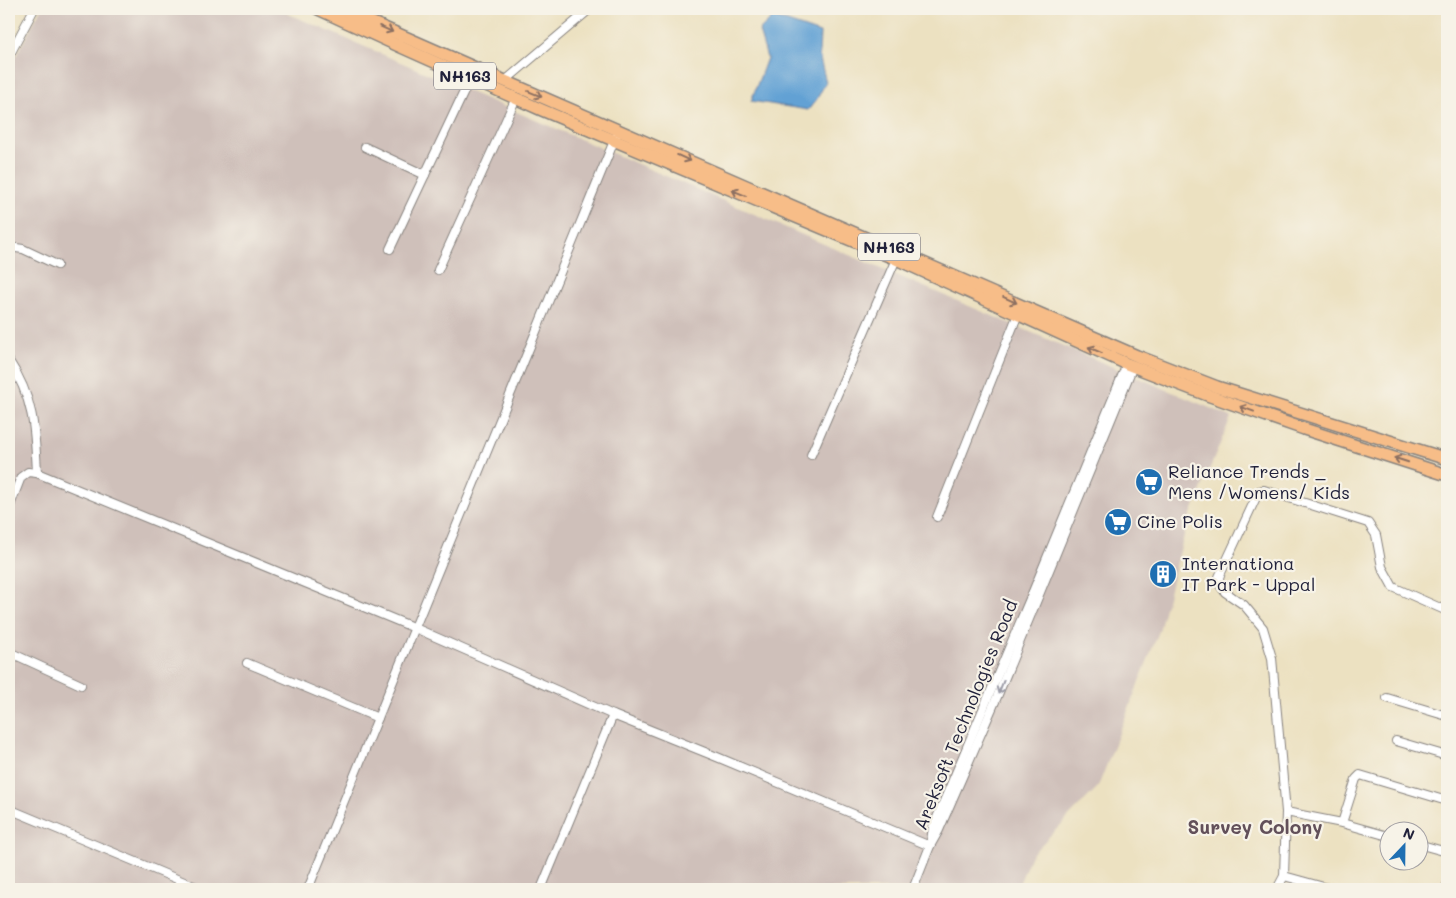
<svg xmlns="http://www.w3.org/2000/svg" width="1456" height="898" viewBox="0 0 1456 898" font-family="Mali,sans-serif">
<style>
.industrial{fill:#cfc0ba}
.water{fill:#62a1d4;stroke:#426288}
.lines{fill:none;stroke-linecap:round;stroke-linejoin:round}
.minor-casing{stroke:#87827e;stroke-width:10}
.highway-casing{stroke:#87827e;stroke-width:14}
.minor{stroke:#fff;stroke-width:8}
.highway{stroke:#f7bd88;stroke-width:11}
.oneway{stroke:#8c7062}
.oneway2{stroke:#9c9ca7}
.labels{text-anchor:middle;stroke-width:4.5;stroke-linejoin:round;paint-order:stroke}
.shield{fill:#f7f3e8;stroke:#62616f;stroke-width:1}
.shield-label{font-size:16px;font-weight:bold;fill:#22223b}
.poi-label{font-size:18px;fill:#22223b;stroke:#f7f3e8;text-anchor:start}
.street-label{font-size:18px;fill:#22223b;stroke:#f7f3e8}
.neighbourhood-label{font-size:19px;font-weight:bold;fill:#62505a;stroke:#f7f3e8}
</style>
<rect width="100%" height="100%" fill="#f7f3e8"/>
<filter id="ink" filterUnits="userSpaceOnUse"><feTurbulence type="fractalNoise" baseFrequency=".02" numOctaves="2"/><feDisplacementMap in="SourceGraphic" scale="10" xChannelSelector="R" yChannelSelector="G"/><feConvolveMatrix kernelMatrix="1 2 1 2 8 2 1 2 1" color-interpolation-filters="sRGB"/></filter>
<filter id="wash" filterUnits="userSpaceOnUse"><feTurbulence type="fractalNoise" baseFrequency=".0096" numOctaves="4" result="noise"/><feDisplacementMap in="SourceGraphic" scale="20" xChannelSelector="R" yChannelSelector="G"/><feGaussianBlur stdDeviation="1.12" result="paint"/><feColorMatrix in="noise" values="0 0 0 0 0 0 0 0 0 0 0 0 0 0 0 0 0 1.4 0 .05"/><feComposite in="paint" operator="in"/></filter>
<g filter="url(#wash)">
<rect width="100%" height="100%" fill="#ece1c1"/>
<polygon class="industrial" points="41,9 277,9 896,275 1231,417 1187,524 1159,631 1098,787 1031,855 1017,889 9,889 9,69"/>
<polygon class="water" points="773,17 820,33 819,55 826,82 817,99 808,110 751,101 767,58 759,31"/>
</g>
<g filter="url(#ink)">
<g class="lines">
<g class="minor-casing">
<g id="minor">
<polyline points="9,56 34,9"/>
<polyline points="505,81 590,9"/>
<polyline points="365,147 425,175"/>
<polyline points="9,247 23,249 57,265"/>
<polyline points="390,249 470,79"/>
<polyline points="438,270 516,98"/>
<path d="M9,361C34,398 35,430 37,473"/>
<polyline points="811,455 896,259"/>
<polyline points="9,508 21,477 28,472 37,473 415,628 613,715 717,757 930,846"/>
<polyline points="937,517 1018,314"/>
<polyline points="9,652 81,685"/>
<polyline points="247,663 378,718"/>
<polyline points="1387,698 1447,716"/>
<polyline points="1396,741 1447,756"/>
<polyline points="9,809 201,889"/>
<polyline points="1286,812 1342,823 1388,836"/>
<polyline points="1342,823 1356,779 1360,775 1447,801"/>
<polyline points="931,841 933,827 1032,594 1127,364"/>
<polyline points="1418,844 1447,852"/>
<polyline points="1284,876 1331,889"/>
<polyline points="308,889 616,136"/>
<polyline points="541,889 613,715"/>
<polyline points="913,889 930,846 939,830 997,697 1133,366"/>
<polyline points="1277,889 1284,876 1286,812 1272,658 1263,628 1244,605 1225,592 1220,585 1219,577 1259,491 1264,490 1368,523 1376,535 1382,567 1393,587 1447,611"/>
<polyline points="1446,889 1447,885"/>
</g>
</g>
<g class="highway-casing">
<g id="highway">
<polyline points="318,9 401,47 542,110 896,259 1127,364 1210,396 1304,429 1447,475"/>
<polyline points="341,9 505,81 1137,356 1217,387 1447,459"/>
</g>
</g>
<use href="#minor" class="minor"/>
<use href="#highway" class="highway"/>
</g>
<defs><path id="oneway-shaft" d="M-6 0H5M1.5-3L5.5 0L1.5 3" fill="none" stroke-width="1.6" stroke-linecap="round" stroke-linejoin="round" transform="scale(1.25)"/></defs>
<g class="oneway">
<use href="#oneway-shaft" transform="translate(386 29) rotate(24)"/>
<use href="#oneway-shaft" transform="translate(535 94) rotate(23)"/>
<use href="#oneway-shaft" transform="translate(684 158) rotate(24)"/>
<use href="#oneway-shaft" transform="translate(739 193) rotate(-157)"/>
<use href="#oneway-shaft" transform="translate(1010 300) rotate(24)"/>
<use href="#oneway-shaft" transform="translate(1095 350) rotate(-156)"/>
<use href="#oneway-shaft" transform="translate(1247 409) rotate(-160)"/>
<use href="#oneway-shaft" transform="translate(1401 460) rotate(-162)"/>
</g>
<use class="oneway2" href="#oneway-shaft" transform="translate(1001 687) rotate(112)"/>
</g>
<defs>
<g id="supermarket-disc" transform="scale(1.4375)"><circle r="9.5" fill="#1f6fb2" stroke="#f7f3e8"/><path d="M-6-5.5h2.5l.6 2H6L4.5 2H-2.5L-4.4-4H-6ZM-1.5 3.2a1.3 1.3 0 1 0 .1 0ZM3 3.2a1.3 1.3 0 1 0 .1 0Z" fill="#fff"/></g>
<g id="building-disc" transform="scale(1.4375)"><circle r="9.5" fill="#1f6fb2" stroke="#f7f3e8"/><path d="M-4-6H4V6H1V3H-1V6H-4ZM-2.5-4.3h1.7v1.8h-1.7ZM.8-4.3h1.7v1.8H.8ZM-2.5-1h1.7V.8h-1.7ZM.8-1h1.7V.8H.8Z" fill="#fff"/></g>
</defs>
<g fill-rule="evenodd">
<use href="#supermarket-disc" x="1149" y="482"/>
<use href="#supermarket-disc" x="1118" y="522"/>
<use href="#building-disc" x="1163" y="574"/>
</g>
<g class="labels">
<g class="shield">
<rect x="434" y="62.5" width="62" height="27" rx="4"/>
<rect x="858" y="233.5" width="62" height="27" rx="4"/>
</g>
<g class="shield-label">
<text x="465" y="82">NH163</text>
<text x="889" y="253">NH163</text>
</g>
<g class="poi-label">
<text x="1168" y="478">Reliance Trends _<tspan x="1168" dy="21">Mens /Womens/ Kids</tspan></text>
<text x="1137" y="528">Cine Polis</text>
<text x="1182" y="570">Internationa<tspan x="1182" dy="21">IT Park - Uppal</tspan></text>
</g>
<g class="street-label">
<text transform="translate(966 715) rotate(-68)" y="6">Areksoft Technologies Road</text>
</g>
<g class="neighbourhood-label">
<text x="1255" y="834">Survey Colony</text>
</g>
</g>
<rect width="1456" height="898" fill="none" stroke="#f7f3e8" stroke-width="30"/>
<g transform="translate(1404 846) rotate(22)"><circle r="24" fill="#f7f3e8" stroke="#a29fa3"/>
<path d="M0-4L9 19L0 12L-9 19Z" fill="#1f6fb2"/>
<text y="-8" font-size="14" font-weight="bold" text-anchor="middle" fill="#22223b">N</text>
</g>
</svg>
